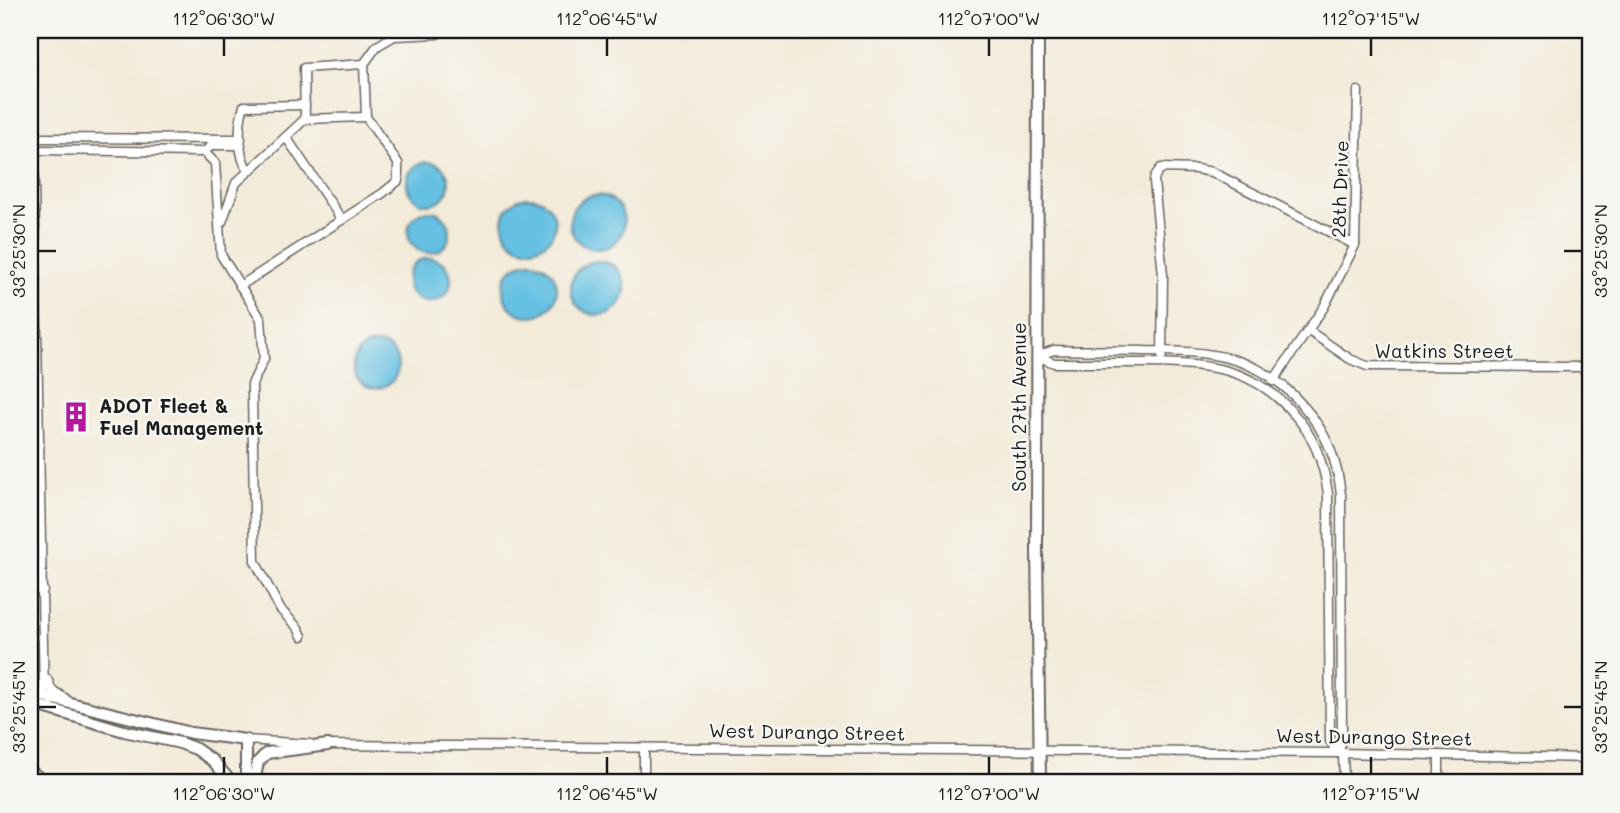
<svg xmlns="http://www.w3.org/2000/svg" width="1620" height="813" viewBox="0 0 1620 813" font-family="Mali,sans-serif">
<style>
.water{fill:#65c0e2;stroke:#406e7f;stroke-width:2}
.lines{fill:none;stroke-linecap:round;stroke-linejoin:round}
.minor-casing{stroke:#67645e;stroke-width:11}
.major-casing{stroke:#67645e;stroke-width:14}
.highway-casing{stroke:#67645e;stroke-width:16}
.minor{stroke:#fff;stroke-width:8}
.major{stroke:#fff;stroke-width:10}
.highway{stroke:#fff;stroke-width:12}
.ticks{fill:none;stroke:#1c1c1c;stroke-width:2.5}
.labels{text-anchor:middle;stroke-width:5;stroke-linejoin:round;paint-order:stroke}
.street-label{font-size:19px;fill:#1c1c1c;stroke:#f6f6f2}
.poi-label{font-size:19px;font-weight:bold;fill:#1c1c1c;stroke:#f6f6f2;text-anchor:start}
.neatline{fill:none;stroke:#1c1c1c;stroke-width:2.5}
.ticks-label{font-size:18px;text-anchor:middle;fill:#1c1c1c}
</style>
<rect width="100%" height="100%" fill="#f6f6f2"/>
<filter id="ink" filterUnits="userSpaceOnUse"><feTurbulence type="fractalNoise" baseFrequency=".0143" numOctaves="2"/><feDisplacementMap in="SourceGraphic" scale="14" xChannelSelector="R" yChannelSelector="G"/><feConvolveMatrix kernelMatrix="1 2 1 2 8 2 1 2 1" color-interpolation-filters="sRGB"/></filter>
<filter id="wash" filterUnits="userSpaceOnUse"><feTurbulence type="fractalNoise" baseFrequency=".00686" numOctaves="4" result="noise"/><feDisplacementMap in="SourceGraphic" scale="28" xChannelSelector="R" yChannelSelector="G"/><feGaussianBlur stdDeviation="1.57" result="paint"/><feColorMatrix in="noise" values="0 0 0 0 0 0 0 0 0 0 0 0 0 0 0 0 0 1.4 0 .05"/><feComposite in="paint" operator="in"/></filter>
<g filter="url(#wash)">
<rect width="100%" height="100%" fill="#f3ebd9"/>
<g class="water">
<circle cx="428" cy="183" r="21"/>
<circle cx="597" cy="222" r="27"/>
<circle cx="529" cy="223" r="26"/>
<circle cx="429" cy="232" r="21"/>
<circle cx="429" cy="280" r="22"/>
<circle cx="598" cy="288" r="27"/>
<circle cx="530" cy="289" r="27"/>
<circle cx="376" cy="366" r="22"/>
</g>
</g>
<g filter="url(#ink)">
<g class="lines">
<g class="minor-casing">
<g id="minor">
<polyline points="31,30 44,696"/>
<polyline points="305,119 304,68 364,64"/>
<polyline points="286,137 342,220"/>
<polyline points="33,138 241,139"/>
<polyline points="33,150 204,152 212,145 241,145"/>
<polyline points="204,152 215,163 221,255 261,319 264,359 252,384 252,393 255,561 280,609 298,628 302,636"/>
<path d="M249,171C237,157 238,123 244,106L305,105"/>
<polyline points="222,222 236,183 305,119 366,117"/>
<polyline points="240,286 383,193 398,181 398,163 366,117 364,64 377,46 394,36 437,34"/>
<polyline points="1309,331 1350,359 1367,366 1590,367"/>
<path d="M1037,356L1054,350C1085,351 1115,350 1145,351C1209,351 1260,354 1304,407C1327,433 1337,460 1341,494L1342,741L1338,753"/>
<path d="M1037,356L1054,363C1084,363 1115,363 1145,363C1204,364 1250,365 1292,412C1314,435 1324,463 1328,494L1330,741L1338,753"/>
<polyline points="1162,356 1163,275 1154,181 1155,176 1161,168 1196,169 1212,172 1355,245"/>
<polyline points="1273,381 1324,307 1355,245 1358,91"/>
<polyline points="30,590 43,590"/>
<polyline points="47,679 52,690 66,699"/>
<polyline points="246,740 310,744"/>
<polyline points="323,745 1338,753 1590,758"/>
<polyline points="644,748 644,783"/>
<polyline points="1343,753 1344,783"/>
<polyline points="1439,755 1439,783"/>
</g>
</g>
<g class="major-casing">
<g id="major">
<polyline points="1038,30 1037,546 1040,783"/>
<polyline points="30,693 191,733 246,740 246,783"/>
<polyline points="30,703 124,731 180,743 196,749 213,761 232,783"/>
<polyline points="254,783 258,762 267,753 328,745"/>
</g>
</g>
<g class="highway-casing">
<polyline id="highway" points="30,772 44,783"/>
</g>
<use href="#minor" class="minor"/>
<use href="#major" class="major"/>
<use href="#highway" class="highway"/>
</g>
</g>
<path class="ticks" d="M224,38V56M607,38V56M989,38V56M1371,38V56M38,251H56M1564,251H1582M38,707H56M1564,707H1582M224,757V774M607,757V774M989,757V774M1371,757V774"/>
<defs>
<g id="building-bare" transform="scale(2.415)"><path d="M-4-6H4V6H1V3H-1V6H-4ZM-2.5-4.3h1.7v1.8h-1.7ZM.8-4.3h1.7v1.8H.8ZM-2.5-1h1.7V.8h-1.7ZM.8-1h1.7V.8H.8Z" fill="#b5179e" stroke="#f6f6f2" stroke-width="2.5" paint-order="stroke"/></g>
</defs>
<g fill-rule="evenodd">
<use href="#building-bare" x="76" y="417"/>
</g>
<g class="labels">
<g class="street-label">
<text transform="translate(1340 189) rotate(-88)" y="7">28th Drive</text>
<text x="1444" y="358">Watkins Street</text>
<text transform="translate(1019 407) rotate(-90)" y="7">South 27th Avenue</text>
<text transform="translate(807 732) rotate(1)" y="7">West Durango Street</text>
<text transform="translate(1374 737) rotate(1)" y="7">West Durango Street</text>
</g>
<g class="poi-label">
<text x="99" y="413">ADOT Fleet &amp;<tspan x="99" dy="22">Fuel Management</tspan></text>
</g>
</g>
<rect width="1620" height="813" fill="none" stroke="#f6f6f2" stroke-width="77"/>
<rect x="38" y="38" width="1544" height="736" class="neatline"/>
<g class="ticks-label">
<text x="224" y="25">112°06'30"W</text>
<text x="607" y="25">112°06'45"W</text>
<text x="989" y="25">112°07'00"W</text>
<text x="1371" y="25">112°07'15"W</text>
<text transform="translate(1601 251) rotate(-90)" y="6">33°25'30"N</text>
<text transform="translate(19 251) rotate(-90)" y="6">33°25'30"N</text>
<text transform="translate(1601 707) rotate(-90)" y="6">33°25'45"N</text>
<text transform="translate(19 707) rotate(-90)" y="6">33°25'45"N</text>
<text x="224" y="800">112°06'30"W</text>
<text x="607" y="800">112°06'45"W</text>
<text x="989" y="800">112°07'00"W</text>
<text x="1371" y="800">112°07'15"W</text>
</g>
</svg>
